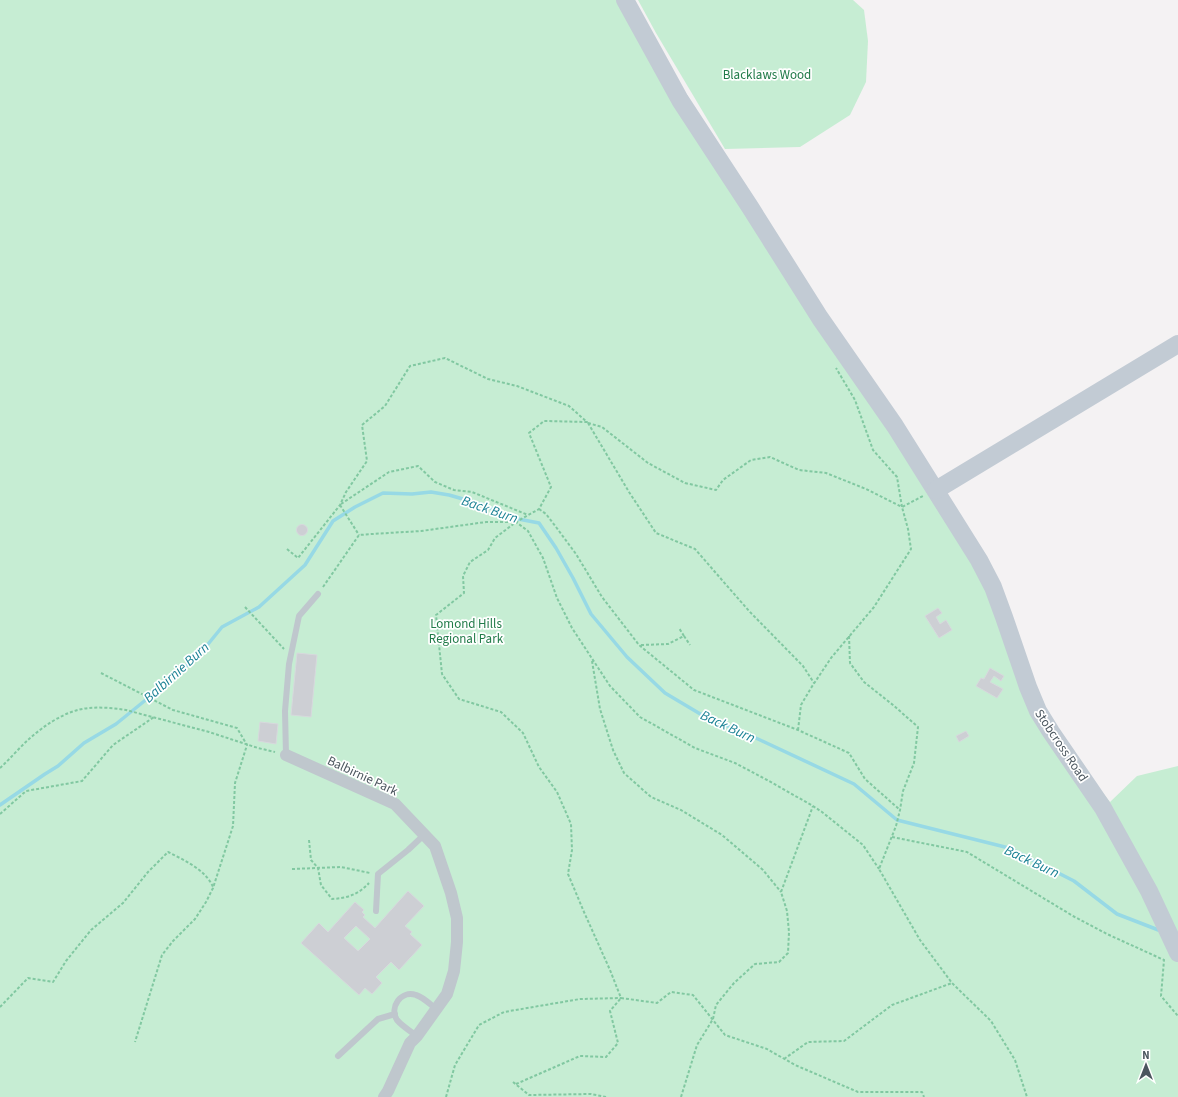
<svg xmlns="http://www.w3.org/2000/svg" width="1178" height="1097" viewBox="0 0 1178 1097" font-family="'Source Sans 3',sans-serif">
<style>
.green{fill:#c6edd3}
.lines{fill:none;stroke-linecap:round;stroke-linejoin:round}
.stream{stroke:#97d9e5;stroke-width:3.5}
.building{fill:#cdcfd4;stroke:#d7d9dd;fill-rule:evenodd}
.path{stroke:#81c8a1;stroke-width:2;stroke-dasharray:3 2;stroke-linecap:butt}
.lane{stroke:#bfc7cd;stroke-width:6}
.street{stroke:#bfc7cd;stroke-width:12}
.secondary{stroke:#c2cbd4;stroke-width:18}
.labels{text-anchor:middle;stroke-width:3.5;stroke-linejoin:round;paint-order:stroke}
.park-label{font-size:13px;fill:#217b49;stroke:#fff}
.street-label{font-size:13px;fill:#4b565e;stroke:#fff}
.water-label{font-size:14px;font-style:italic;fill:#198194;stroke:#fff}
</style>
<rect width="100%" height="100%" fill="#f4f2f3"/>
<g class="green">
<polygon points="0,0 625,0 979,560 1038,711 1110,802 1137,776 1178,766 1178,1097 0,1097"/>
<polygon points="638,0 853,0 864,10 868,41 866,82 850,115 800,147 725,149 656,33"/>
</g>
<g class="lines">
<polyline class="stream" points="0,805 45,774 58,766 84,743 116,724 158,690 200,654 222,627 259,607 305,565 333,521 355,507 383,493 412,494 431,492 449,495 484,505 513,518 539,523 556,548 573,578 591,614 627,657 665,693 702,715 758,739 854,784 897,820 1009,848 1074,881 1117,914 1161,931"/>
</g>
<g class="building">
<circle cx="302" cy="530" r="5.5"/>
<polygon points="938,608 942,613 936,617 940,624 946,620 952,630 939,638 925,616"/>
<polygon points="297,653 317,655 311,717 291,715"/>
<polygon points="990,668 1004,676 1001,681 994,676 990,682 1003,689 997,698 976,686 981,678 984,679"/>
<polygon points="260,722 278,724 276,744 258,741"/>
<polygon points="966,731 969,736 959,742 956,736"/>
<path d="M408,891L424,906L405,926L412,932L410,934L422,945L399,970L391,962L376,977L382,983L372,994L365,988L359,995L301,943L319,923L328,932L355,902L364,910L362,912L365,915L363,917L375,928ZM356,926L370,939L358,951L344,938Z"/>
</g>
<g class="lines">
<g class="path">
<polyline points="588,423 602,427 648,463 685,483 716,490 723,480 751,460 770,457 799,470 826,473 866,489 902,507 897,477 873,450 855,400 836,368"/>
<polyline points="588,423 629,492 656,533 695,549 749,611 803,666 814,683"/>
<polyline points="341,504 389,472 418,466 435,482 454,490 472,492 528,515"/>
<polyline points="340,505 359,535"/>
<polyline points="539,509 546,514 556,527 576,554 602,597 639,645 694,690 798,730 849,753 865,779 900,810"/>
<polyline points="287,549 298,558 340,505 346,492 367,461 362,425 385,406 410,366 445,358 488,379 517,386 569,406 587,422 544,421 529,433 551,487 539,509 516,522 495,538 488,550 470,562 463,576 464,593 436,615 442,674 459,699 501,712 523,733 539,767 557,792 571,824 572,850 568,874 584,912 610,970 621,998 657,1003 671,992 693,995 725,1035 767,1049 795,1065 858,1092 922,1092 924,1097"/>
<polyline points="323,587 359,535 372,534 421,531 486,522 516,522 528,531 543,558 557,598 572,628 610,686 640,717 695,748 735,763 769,781 813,806 822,812 863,845 879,869"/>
<polyline points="245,607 284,649"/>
<polyline points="684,636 690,645"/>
<polyline points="849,636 850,663 864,682 893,705 918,727 914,763 903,791 900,810 896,826 879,869 920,940 952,983 991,1021 1015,1060 1027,1097"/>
<polyline points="641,645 668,644 684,636 679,628"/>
<polyline points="592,661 600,709 613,750 624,773 651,797 681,810 722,835 763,870 781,892"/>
<polyline points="101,673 173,710 237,728 247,745 235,783 233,826 213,888 206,902 195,919 173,941 162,955 135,1042"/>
<polyline points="798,730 801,705 811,688 831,658 874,607 911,549 908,529 902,507 923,496"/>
<path d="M0,768C10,759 19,748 29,739C45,725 66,710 89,708C101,707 114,708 126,710L209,732L258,748L275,752"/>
<polyline points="0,814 26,791 82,781 113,745 154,717"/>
<polyline points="892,837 967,852 1073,916 1107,934 1164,960 1161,996 1178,1016"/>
<path d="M309,840L311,860L318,868L321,885L332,899C347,898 358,895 369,883"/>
<polyline points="292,869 341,867 370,873"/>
<path d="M0,1007L28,978L53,982L66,961L91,930L123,903L148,872L168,852C184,860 206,870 213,887"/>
<polyline points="784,1059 808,1042 844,1041 892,1005 952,983"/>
<polyline points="513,1082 529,1095 591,1094 606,1097"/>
<polyline points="516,1084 580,1056 606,1057 618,1043 610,1011 621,998"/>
<polyline points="446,1097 455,1065 479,1025 504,1012 580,999 621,998"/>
<polyline points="681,1097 697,1045 713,1019 716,1005 734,983 755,964 779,962 788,953 789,932 787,911 781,892 813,806"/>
</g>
<g class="lane">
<polyline points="286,755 285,711 289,664 299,616 318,594"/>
<polyline points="376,911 378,874 408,850 424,835"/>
<path d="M417,1036C410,1031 402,1026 397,1020C389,1007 401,990 416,995C423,997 430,1004 436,1009"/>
<polyline points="338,1056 378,1019 395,1014"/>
</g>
<polyline class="street" points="286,755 395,804 435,846 451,893 457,918 457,942 454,971 447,994 417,1036 410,1043 388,1091 384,1097"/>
<g class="secondary">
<polyline points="625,0 680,100 750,207 820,318 895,426 979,560 993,587 1004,617 1028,687 1038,711 1051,732 1103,808 1149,891 1178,953"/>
<polyline points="936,490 1178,344"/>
</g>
</g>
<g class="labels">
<g class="park-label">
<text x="767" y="79">Blacklaws Wood</text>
<text x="466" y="628">Lomond Hills<tspan x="466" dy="15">Regional Park</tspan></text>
</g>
<g class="street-label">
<text transform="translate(1062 745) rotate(56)" y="5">Stobcross Road</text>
<text transform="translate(363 775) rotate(25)" y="5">Balbirnie Park</text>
</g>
<g class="water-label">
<text transform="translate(490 509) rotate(19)" y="5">Back Burn</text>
<text transform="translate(176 672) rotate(-42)" y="5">Balbirnie Burn</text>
<text transform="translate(728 726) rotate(25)" y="5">Back Burn</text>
<text transform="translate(1032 861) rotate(25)" y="5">Back Burn</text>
</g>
</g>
<g transform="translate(1146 1065)" stroke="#ffffff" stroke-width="3" paint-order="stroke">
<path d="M0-3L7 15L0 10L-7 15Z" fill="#4b565e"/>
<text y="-6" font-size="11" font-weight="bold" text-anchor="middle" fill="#4b565e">N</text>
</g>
</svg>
